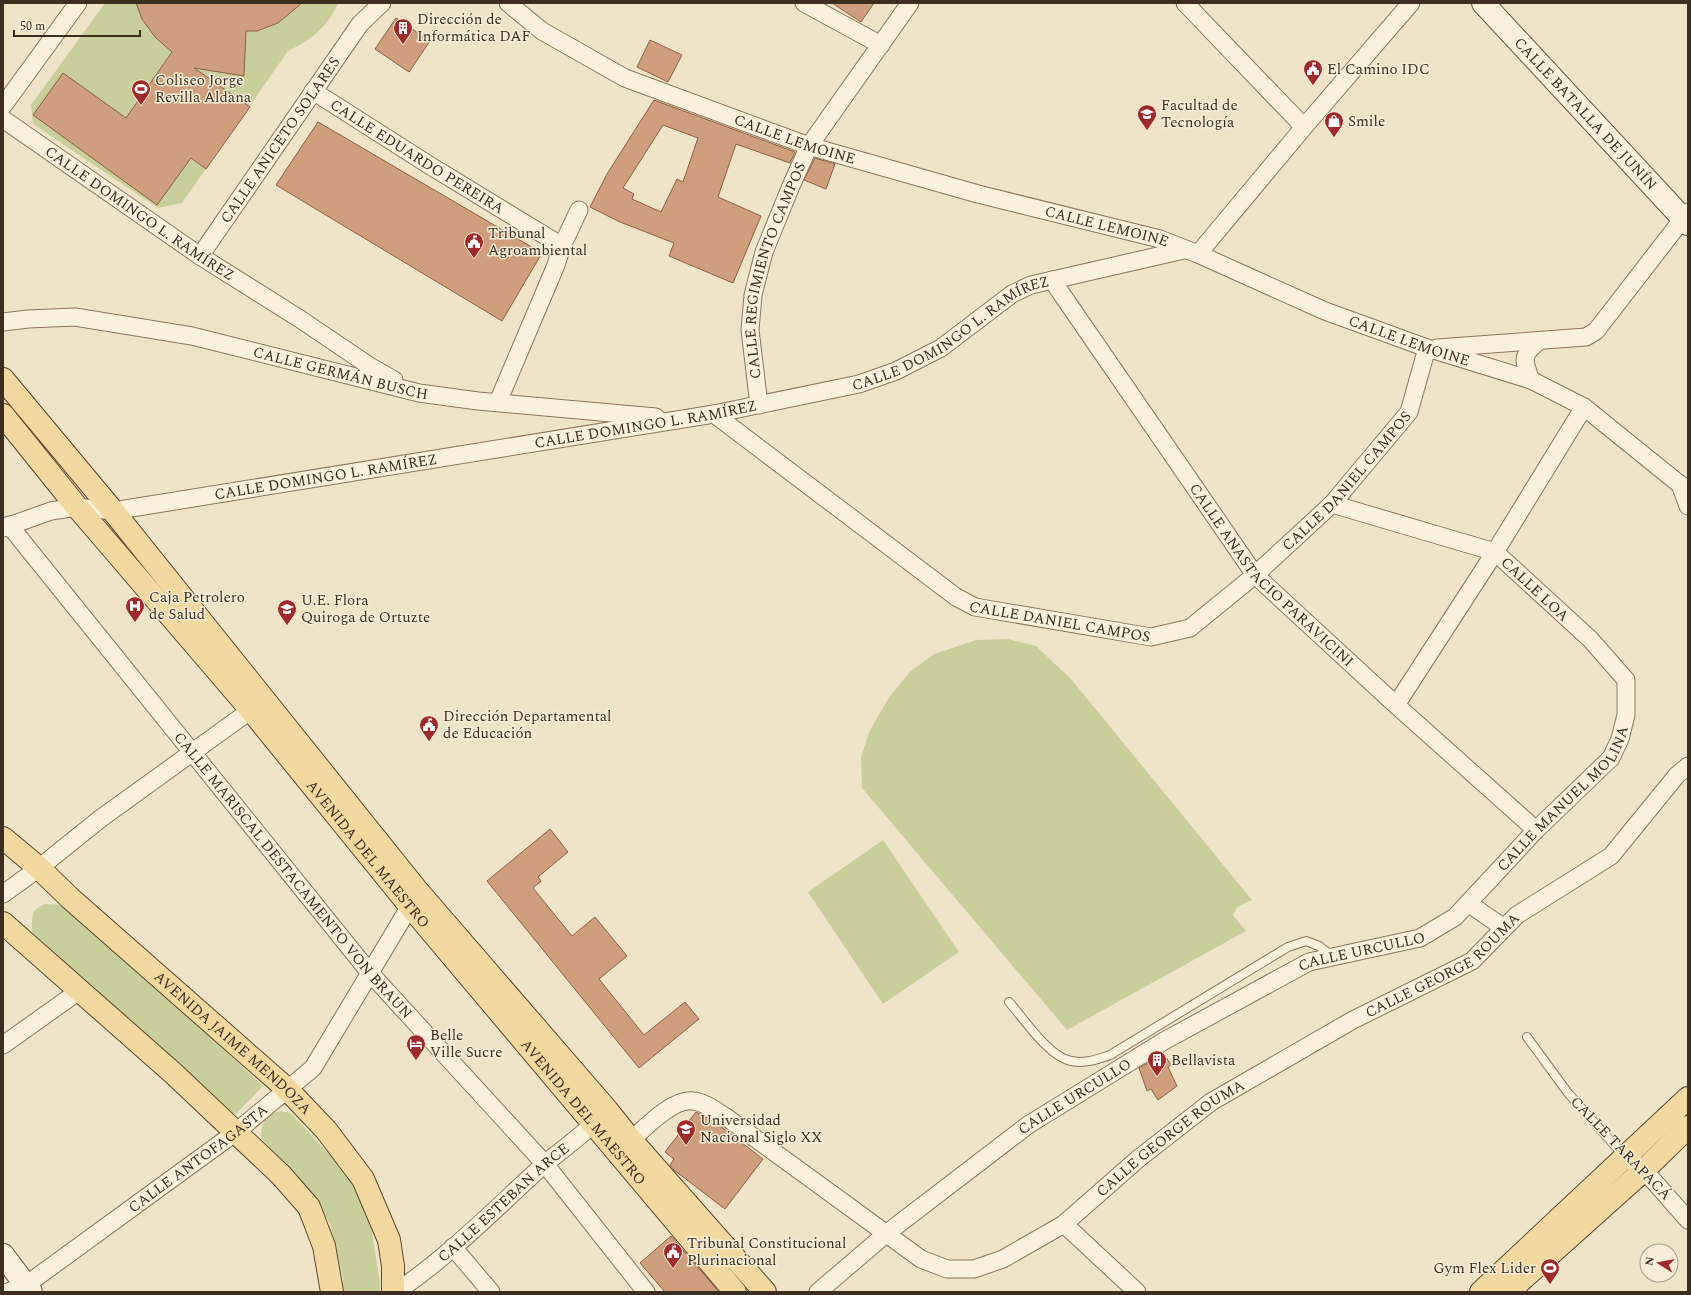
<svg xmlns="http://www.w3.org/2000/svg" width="1691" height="1295" viewBox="0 0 1691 1295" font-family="Spectral,serif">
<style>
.green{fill:#c9cf9b}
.building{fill:#cf9f7d;stroke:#8d5f41;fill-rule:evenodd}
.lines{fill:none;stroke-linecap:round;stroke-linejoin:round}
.lane-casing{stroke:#8d765c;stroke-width:10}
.street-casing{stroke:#8d765c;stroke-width:19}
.secondary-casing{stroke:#6f573f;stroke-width:24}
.primary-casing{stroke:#5b4430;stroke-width:24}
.lane{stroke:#faf1dc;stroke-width:8}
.street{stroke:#faf1dc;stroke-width:17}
.secondary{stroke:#faf1dc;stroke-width:22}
.primary{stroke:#f3d9a0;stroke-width:22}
.labels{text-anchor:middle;stroke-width:3;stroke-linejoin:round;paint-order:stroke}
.poi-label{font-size:15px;fill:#3d2e20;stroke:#f7eed8;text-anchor:start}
.street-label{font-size:15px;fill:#3d2e20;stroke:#f7eed8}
</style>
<rect width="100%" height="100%" fill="#f0e4c8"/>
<g class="green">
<path d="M105,3H338C329,26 310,41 288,51L182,203L158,208L33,124L31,105Z"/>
<polygon points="1008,639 1036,646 1071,679 1252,900 1237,907 1233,915 1246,931 1067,1030 862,788 861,757 870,730 890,696 911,671 934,654 976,640"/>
<polygon points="883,840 959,952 883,1004 808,892"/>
<path d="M45,904L69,905L263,1086L236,1114L231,1113L32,932C32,917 30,910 45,904Z"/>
<polygon points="280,1111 291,1113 346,1173 370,1220 380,1283 380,1292 343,1292 343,1278 330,1223 296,1173 265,1143 261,1136 262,1126 268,1115"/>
</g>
<g class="building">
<polygon points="136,3 302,3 278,23 257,31 246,31 244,76 194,68 250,107 206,169 191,158 157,205 33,115 63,73 126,118 172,52 155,37 142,19"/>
<polygon points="832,3 874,3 861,22"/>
<polygon points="396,18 430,41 409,72 375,49"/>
<polygon points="650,40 682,55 668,82 637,67"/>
<path d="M654,100L795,152L790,163L736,144L718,197L761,216L733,283L669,256L674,243L620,222L590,207L607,174ZM663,125L698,138L683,182L677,179L661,212L632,199L634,194L623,188Z"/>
<polygon points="318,122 542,253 502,321 276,185"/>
<polygon points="815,158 835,164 826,189 804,180"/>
<polygon points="550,829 568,852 538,877 541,881 533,888 572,936 595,917 627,956 599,979 644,1035 685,1002 699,1019 639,1068 487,881"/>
<polygon points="1164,1054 1171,1065 1168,1067 1177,1086 1158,1100 1151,1089 1147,1091 1139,1068"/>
<polygon points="696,1112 715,1122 763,1159 725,1209 674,1170 670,1165 674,1159 665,1152"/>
<polygon points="671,1236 719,1292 665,1292 640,1263"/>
</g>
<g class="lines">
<g class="lane-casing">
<g id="lane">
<path d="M1009,1002C1024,1019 1049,1057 1071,1061C1085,1064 1098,1059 1110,1055L1288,947L1306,941L1319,946L1332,956"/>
<polyline points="1527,1037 1568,1093 1624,1156"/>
</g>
</g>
<g class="street-casing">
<g id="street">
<path id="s1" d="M508,3L542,31L625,78L809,146L978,194L1160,239L1198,254L1325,311L1427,348L1531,380L1584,407L1688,491"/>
<polyline points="804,3 881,45"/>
<polyline points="1185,3 1304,127"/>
<path id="s2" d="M313,91L429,165L562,246L556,265L498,402"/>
<polyline points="3,106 78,3"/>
<path id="s3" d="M3,119L200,256L300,319L371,367L394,380"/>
<polyline points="562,246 579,210"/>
<polyline points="1198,254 1304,127 1411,3"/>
<path id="s4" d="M200,256L360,24L382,3"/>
<path id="s5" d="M1052,280L1255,575L1396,705L1536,830"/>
<path id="s6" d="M3,322L28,319L75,317L192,336L419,393L478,401L656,417"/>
<polyline points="1437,348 1586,337 1596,331 1688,212"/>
<path d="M1531,380C1523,360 1521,355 1539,341"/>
<path id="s7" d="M759,405L750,330L753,295L764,252L791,186L809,146L910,3"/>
<path id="s8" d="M714,414L956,597L975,607L1151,637L1190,628L1255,575L1332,504L1409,412L1427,348"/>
<polyline points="1680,484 1688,506"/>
<path id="s9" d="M9,525L370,973L545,1164L646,1292"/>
<path id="s10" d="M3,528L51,511L77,507L113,511L714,414L859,384L896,371L941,348L1012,294L1031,285L1184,250"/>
<polyline points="1396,705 1495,552 1584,407"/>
<polyline points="3,894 39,868 100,819 251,710"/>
<polyline points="1468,903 1504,928"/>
<polyline points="3,1045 79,991"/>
<path id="s11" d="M631,1140C645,1128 673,1098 693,1101C705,1102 716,1111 726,1117L921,1259L947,1269H974L1003,1259L1064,1224L1138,1159L1211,1102L1353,1020L1472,961L1517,915L1611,856L1677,775L1688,766"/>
<polyline points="1625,1157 1644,1170 1688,1220"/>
<polyline points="1064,1224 1137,1292"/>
<polyline points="453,1247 491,1292"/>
<path id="s12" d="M8,1292L26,1285L236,1132L313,1068L410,906L414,895"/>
<path id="s13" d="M396,1292C448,1257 493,1211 539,1169C559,1151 583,1136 601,1116"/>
<path id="s14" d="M818,1292L887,1233L1028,1125L1164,1041L1309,962L1420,938L1455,917L1536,830L1611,758L1620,739L1626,715V680L1590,639L1495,552L1332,504"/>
</g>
</g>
<g class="secondary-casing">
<g id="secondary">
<path id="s15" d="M1483,3L1688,224"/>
<polyline points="3,1255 31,1292"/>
</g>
</g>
<g class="primary-casing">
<g id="primary">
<polyline points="3,379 113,511 416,889 607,1110 631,1140 765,1292"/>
<path id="s16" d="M3,415L77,507L251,710L410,906L735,1292"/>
<path id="s17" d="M3,838L39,868L71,899L287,1089L326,1130L363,1179L389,1240L393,1266V1292"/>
<polyline points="3,923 173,1073 281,1175 309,1207 324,1246 332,1292"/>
<polyline points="1481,1292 1688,1098"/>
<polyline points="1508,1292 1644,1170 1688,1127"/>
</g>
</g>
<use href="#lane" class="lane"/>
<use href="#street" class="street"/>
<use href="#secondary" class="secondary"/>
<use href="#primary" class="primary"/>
</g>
<defs>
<g id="building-pin" transform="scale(1)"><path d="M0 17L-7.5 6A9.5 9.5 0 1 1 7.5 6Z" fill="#9e2a2b" stroke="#f7eed8"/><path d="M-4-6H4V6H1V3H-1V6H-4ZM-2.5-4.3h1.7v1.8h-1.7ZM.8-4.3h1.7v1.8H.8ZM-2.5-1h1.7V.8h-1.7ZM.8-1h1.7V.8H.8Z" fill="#fff"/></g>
<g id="civic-pin" transform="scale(1)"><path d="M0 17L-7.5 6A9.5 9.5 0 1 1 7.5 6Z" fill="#9e2a2b" stroke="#f7eed8"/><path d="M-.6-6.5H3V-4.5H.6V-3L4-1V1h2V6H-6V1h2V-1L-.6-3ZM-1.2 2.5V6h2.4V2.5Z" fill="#fff"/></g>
<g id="stadium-pin" transform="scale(1)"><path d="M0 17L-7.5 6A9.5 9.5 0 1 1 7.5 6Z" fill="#9e2a2b" stroke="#f7eed8"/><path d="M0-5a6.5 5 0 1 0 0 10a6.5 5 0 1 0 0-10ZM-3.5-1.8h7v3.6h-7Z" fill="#fff"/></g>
<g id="university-pin" transform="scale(1)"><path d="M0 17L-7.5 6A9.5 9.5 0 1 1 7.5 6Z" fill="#9e2a2b" stroke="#f7eed8"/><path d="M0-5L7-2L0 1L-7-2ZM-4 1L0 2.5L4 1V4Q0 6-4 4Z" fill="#fff"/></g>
<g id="shop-pin" transform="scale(1)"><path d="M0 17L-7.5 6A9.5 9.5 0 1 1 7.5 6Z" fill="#9e2a2b" stroke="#f7eed8"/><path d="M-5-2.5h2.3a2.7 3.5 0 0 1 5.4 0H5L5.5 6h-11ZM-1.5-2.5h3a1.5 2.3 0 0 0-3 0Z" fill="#fff"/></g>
<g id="hospital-pin" transform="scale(1)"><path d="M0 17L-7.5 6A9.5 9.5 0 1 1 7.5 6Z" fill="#9e2a2b" stroke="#f7eed8"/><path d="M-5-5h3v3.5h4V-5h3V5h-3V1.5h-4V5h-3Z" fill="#fff"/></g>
<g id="school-pin" transform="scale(1)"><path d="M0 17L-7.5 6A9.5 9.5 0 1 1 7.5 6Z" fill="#9e2a2b" stroke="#f7eed8"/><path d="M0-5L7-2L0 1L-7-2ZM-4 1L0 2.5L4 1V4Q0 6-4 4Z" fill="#fff"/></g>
<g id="hotel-pin" transform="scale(1)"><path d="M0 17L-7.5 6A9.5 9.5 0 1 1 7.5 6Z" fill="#9e2a2b" stroke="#f7eed8"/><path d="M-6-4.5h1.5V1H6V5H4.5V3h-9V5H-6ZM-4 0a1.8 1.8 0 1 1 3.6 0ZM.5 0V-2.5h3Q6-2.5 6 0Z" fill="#fff"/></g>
</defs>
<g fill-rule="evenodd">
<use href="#building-pin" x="403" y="28"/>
<use href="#civic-pin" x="1313" y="69"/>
<use href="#stadium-pin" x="141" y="89"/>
<use href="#university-pin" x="1147" y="114"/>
<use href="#shop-pin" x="1334" y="121"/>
<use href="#civic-pin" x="474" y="242"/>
<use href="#hospital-pin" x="135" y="606"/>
<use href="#school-pin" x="287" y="609"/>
<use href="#civic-pin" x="429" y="725"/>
<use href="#hotel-pin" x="416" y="1044"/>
<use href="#building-pin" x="1157" y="1060"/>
<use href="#university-pin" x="686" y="1129"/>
<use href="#civic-pin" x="673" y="1252"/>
<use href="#stadium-pin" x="1550" y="1268"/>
</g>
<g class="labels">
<g class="poi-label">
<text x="417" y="24">Dirección de<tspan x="417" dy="17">Informática DAF</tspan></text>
<text x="1327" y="74">El Camino IDC</text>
<text x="155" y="85">Coliseo Jorge<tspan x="155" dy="17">Revilla Aldana</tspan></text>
<text x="1161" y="110">Facultad de<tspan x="1161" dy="17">Tecnología</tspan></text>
<text x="1348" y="126">Smile</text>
<text x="488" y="238">Tribunal<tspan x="488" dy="17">Agroambiental</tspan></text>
<text x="149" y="602">Caja Petrolero<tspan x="149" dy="17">de Salud</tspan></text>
<text x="301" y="605">U.E. Flora<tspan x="301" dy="17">Quiroga de Ortuzte</tspan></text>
<text x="443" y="721">Dirección Departamental<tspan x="443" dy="17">de Educación</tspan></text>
<text x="430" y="1040">Belle<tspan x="430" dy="17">Ville Sucre</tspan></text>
<text x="1171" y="1065">Bellavista</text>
<text x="700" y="1125">Universidad<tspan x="700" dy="17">Nacional Siglo XX</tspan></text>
<text x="687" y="1248">Tribunal Constitucional<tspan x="687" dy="17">Plurinacional</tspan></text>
<text x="1536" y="1273" text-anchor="end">Gym Flex Lider</text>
</g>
<g class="street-label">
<text dy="5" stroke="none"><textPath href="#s15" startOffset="151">CALLE BATALLA DE JUNÍN</textPath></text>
<text dy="5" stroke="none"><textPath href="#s1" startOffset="320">CALLE LEMOINE</textPath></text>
<text dy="5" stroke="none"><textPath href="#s4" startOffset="141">CALLE ANICETO SOLARES</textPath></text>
<text dy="5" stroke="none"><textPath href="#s2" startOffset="123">CALLE EDUARDO PEREIRA</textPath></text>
<text dy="5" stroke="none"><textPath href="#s3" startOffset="166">CALLE DOMINGO L. RAMÍREZ</textPath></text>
<text dy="5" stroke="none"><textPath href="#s1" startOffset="644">CALLE LEMOINE</textPath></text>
<text dy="5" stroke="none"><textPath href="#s7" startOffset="139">CALLE REGIMIENTO CAMPOS</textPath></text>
<text dy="5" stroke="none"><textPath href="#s10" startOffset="976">CALLE DOMINGO L. RAMÍREZ</textPath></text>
<text dy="5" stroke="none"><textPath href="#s1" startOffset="968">CALLE LEMOINE</textPath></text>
<text dy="5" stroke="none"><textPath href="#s6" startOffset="344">CALLE GERMÁN BUSCH</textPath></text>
<text dy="5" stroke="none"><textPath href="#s10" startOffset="653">CALLE DOMINGO L. RAMÍREZ</textPath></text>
<text dy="5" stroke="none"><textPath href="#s10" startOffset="329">CALLE DOMINGO L. RAMÍREZ</textPath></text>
<text dy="5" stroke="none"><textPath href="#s8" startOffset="759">CALLE DANIEL CAMPOS</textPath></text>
<text dy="5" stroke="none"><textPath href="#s5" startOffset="369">CALLE ANASTACIO PARAVICINI</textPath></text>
<text transform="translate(1535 589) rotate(43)" y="5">CALLE LOA</text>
<text dy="5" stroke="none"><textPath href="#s8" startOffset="411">CALLE DANIEL CAMPOS</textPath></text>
<text dy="5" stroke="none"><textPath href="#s14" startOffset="909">CALLE MANUEL MOLINA</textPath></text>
<text dy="5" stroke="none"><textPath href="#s16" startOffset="571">AVENIDA DEL MAESTRO</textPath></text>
<text dy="5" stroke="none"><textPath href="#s9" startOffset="451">CALLE MARISCAL DESTACAMENTO VON BRAUN</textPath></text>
<text dy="5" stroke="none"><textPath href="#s14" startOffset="647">CALLE URCULLO</textPath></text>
<text dy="5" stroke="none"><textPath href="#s11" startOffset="970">CALLE GEORGE ROUMA</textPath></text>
<text dy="5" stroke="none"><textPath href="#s17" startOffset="308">AVENIDA JAIME MENDOZA</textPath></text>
<text dy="5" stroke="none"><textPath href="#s14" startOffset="323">CALLE URCULLO</textPath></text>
<text dy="5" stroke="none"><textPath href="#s16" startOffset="907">AVENIDA DEL MAESTRO</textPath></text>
<text dy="5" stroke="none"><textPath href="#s11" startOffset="646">CALLE GEORGE ROUMA</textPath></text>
<text transform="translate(1621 1148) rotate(46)" y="5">CALLE TARAPACÁ</text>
<text dy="5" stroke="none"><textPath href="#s12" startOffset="233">CALLE ANTOFAGASTA</textPath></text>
<text dy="5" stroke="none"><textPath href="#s13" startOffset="140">CALLE ESTEBAN ARCE</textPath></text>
</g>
</g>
<rect width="1691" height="1295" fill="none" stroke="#3d2e20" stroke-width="8"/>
<g transform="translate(1659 1263) rotate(281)"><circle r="19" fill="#f7eed8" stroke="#ada18e"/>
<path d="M0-3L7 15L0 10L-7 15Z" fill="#9e2a2b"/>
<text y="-6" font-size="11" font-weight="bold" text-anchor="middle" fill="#3d2e20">N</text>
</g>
<path d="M14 30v6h126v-6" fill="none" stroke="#3d2e20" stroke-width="2"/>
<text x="20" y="30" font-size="12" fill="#3d2e20" stroke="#f7eed8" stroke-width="3" paint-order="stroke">50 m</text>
</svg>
